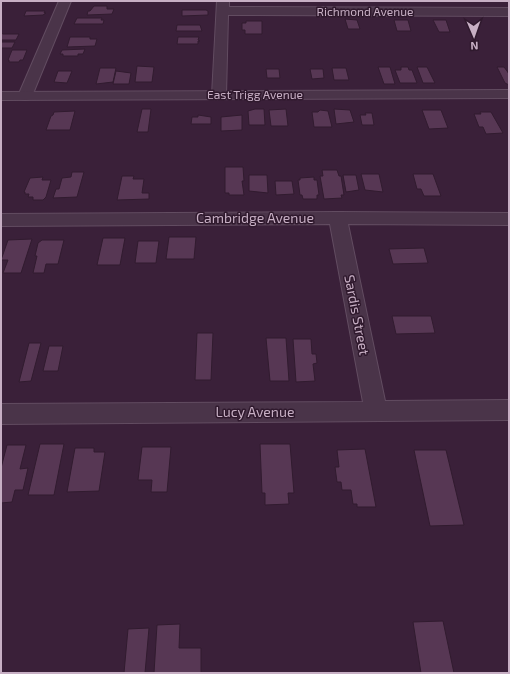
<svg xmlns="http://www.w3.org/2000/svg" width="510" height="674" viewBox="0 0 510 674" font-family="'Exo 2',sans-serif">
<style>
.building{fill:#573754;stroke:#311b2f}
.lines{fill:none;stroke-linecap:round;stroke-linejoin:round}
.minor-casing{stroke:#624c61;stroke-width:2}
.tertiary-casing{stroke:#624c61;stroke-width:2}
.minor{fill:#4a3449;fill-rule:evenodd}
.tertiary{fill:#4a3449;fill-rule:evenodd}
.labels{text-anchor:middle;stroke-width:3;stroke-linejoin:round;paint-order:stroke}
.far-street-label{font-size:12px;fill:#c7afc4;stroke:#2f192d}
.street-label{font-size:14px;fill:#c7afc4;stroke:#2f192d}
</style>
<rect width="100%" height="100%" fill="#3a2039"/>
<g class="building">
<polygon points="94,6 107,6 107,9 114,9 112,14 87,15 88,11 90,11"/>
<polygon points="182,10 206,10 208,11 208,15 182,16"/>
<polygon points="26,11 45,11 44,13 46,13 43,15 24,16"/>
<polygon points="77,18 102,18 101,20 104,20 103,24 74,24"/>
<polygon points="345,19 357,20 360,29 348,29"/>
<polygon points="394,20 408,20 411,31 397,31"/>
<polygon points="433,20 446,20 450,32 439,32"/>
<polygon points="246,21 262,21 262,34 245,34 245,30 242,30 242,23 246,23"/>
<polygon points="177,25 200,25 202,31 176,31"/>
<polygon points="1,33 3,34 19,34 16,40 1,40"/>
<polygon points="70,37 90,37 90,39 97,39 95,46 67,47"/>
<polygon points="178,37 199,37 198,40 200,41 198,41 198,44 177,44"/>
<polygon points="1,42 15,42 12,48 1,48"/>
<polygon points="85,49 83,54 78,54 78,56 63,56 63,54 60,54 62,50"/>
<polygon points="12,50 27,50 23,60 20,60 19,62 9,62 9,60 8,60"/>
<polygon points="137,66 154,67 152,82 135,82"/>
<polygon points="378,67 390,67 395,84 384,84"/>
<polygon points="401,67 408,67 409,70 412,70 417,83 400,83 395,70 401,70"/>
<polygon points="417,67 427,67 435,83 423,83"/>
<polygon points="497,67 504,67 507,71 509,74 509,85 505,83"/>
<polygon points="100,68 116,68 113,82 96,84"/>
<polygon points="332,68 346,68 349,80 334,80"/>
<polygon points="266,69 279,69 280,78 267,78"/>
<polygon points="310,69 323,69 324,78 312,79"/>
<polygon points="58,71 72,71 67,83 54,82"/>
<polygon points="116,71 131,73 129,84 113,84"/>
<polygon points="142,109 151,109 148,132 137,132"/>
<polygon points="255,109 264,109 265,125 249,125 248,111"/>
<polygon points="286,109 288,126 271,126 269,110"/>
<polygon points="334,109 350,110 354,122 336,124"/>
<polygon points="320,110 328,111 332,127 314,127 312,112 318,112"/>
<polygon points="422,110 441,110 448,128 429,129"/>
<polygon points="75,111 70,130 46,130 51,116 53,115 54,112"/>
<polygon points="480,112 491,112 503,133 486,134 483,127 479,127 474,114 481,114"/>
<polygon points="365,113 372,113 374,125 362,125 360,115 366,115"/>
<polygon points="198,115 211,117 211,124 191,124 192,117 198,117"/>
<polygon points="242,115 242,130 221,131 221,117"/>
<polygon points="225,167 243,167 244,181 242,181 244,195 229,195 229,193 225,193"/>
<polygon points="322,170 337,170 339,176 341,176 344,195 341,195 342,198 324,199 320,176 323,176"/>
<polygon points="72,172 84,172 77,197 53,198 56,189 59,189 62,178 71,177"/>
<polygon points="361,174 379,174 383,192 365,190"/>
<polygon points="413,174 433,174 441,196 424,196 421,189 417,189"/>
<polygon points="249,175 267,175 268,193 249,191"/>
<polygon points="343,175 356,175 359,190 346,192"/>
<polygon points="122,176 134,176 133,179 144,179 142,193 149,193 149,199 117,200"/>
<polygon points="43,177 42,180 51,180 46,197 43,200 33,200 33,197 28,197 29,194 25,194 25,192 24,192 30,178"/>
<polygon points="314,177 314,180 317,180 319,195 317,195 317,199 303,199 302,195 300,195 298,180 300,180 300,178"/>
<polygon points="275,181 292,181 294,194 276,195"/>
<polygon points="169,237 196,237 194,259 166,259"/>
<polygon points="103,238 125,238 120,265 97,265"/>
<polygon points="32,239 21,273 3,273 8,260 1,260 8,240"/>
<polygon points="42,240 64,240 58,264 46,264 44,273 33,273 37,256 35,256 38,243"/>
<polygon points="138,241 159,241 156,263 135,263"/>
<polygon points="424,248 428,263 393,264 389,249"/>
<polygon points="392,316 431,316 435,333 396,334"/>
<polygon points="197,333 213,333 211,380 195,380"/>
<polygon points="266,338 286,338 289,381 270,381"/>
<polygon points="293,339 311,339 312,354 316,354 317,363 313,364 315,381 296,382"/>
<polygon points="29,343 41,343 31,381 19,382"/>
<polygon points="49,346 63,346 58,371 43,371"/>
<polygon points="40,444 64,444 54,495 28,495"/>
<polygon points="260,444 290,444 294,493 288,493 289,504 265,505 265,493 262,493"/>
<polygon points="7,445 26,445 20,469 28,468 23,490 15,490 12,502 1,503 1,468"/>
<polygon points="142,447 171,447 167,492 151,492 152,480 138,480"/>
<polygon points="75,448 94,448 94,452 105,452 99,491 67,492"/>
<polygon points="365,449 376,507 357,507 357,504 353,504 351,490 342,490 341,482 337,482 335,467 339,467 337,450"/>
<polygon points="414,450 446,450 464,525 430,526"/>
<polygon points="443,621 454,673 421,673 413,622"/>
<polygon points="180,624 179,648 201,648 201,673 154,673 157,625"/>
<polygon points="149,628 145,673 124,673 128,629"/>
</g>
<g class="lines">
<g class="minor-casing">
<g id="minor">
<polygon points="59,1 71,1 32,96 30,99 25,100 20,99 18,96"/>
<polygon points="217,1 229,1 229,7 509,8 509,16 228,15 226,95 224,98 219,99 214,98 212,95"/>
<polygon points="338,212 509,213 509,225 348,224 385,401 509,400 509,420 1,424 1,404 363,402 330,224 1,226 1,214"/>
</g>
</g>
<g class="tertiary-casing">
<polygon id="tertiary" points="509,90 509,98 1,100 1,92"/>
</g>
<use href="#minor" class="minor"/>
<use href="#tertiary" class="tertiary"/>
</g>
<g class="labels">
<g class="far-street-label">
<text x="365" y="16">Richmond Avenue</text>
<text x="255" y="99">East Trigg Avenue</text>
</g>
<g class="street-label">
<text x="255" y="223">Cambridge Avenue</text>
<text transform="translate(357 315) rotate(79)" y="5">Sardis Street</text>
<text x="255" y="417">Lucy Avenue</text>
</g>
</g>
<rect width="510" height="674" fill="none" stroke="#c7afc4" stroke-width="4"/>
<g transform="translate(474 36) rotate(178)" stroke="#2f192d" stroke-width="3" paint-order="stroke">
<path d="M0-3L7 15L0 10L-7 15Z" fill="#c7afc4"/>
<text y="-6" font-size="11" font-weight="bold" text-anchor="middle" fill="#c7afc4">N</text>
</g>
</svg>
